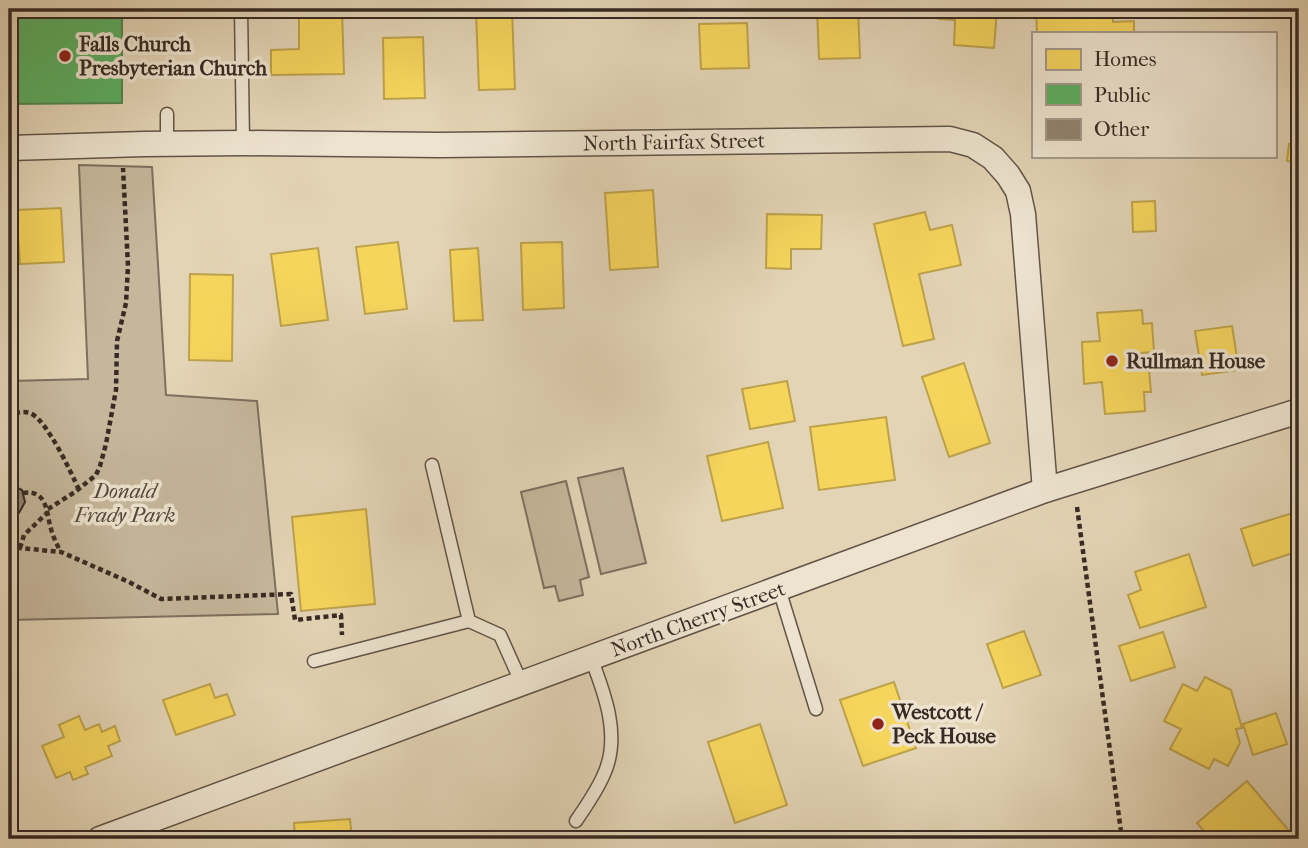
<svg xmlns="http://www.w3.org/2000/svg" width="1308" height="848" viewBox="0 0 1308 848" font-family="'IM FELL French Canon',serif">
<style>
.green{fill:#c6b79c;stroke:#7e7060;stroke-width:2}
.homes{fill:#f6d55c;stroke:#bda24b;stroke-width:2}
.public{fill:#5aae61;stroke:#50864f;stroke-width:2}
.building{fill:#90826f;stroke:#372a24;stroke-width:2}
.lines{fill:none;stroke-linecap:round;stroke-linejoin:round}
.service-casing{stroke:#625448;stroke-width:15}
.minor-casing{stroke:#625448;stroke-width:27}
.path{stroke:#372a24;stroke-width:4.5;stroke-dasharray:5 3.5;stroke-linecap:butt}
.service{stroke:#ede3cf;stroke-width:12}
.minor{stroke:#ede3cf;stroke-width:24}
.poi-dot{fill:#8f2418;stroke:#ede3cf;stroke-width:2.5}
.labels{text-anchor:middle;stroke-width:7;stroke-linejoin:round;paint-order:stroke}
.poi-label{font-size:21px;font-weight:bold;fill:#372a24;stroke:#ede3cf;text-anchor:start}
.street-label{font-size:21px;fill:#372a24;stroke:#ede3cf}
.park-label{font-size:21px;font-style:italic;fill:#54463c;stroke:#ede3cf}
</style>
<rect width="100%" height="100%" fill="#e3d4b5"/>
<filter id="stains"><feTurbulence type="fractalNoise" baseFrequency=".00286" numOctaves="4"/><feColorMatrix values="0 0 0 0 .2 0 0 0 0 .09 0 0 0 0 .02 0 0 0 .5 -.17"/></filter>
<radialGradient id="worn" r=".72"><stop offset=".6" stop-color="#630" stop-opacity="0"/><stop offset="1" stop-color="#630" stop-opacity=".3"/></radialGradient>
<g class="green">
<polygon points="79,165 152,167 166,395 257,401 278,614 9,620 9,381 88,379"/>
<polygon points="623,468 646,563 601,574 578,478"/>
<polygon points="566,481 589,577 580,580 583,595 559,601 555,586 544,588 521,492"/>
</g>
<g class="homes">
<polygon points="299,9 342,9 344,74 271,75 271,50 299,49"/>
<polygon points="817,9 858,9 860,58 819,59"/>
<polygon points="940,9 997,9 994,48 954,45 955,20 939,19"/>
<polygon points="1036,9 1080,9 1080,12 1113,11 1113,22 1134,21 1134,33 1037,33"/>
<polygon points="512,10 515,89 479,90 476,12"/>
<polygon points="747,23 749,68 701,69 699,24"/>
<polygon points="423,37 425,98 384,99 383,38"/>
<polygon points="1289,144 1299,146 1299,163 1287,161"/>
<polygon points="653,190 658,267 610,270 605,193"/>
<polygon points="1155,201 1156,231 1133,232 1132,202"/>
<polygon points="61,208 64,262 20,264 16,210"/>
<polygon points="925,212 930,230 952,225 961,265 919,274 934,339 903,346 874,224"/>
<polygon points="767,214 822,215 821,249 791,249 791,269 766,268"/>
<polygon points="398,242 407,309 365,314 356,247"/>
<polygon points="562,242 564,308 523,310 521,243"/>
<polygon points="318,248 328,320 281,326 271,254"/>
<polygon points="478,248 483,320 454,321 450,250"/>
<polygon points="190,274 233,275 232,361 189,360"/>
<polygon points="1142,310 1143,324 1152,323 1154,352 1141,353 1142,370 1149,370 1151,392 1144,392 1145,411 1105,414 1102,382 1084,384 1082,342 1100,341 1097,313"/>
<polygon points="1232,326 1239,370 1202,375 1195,331"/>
<polygon points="964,363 990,443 949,457 922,377"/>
<polygon points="787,381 795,421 750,429 742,389"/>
<polygon points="886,417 895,480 819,490 810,427"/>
<polygon points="768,442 783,508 722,521 707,456"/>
<polygon points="366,509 375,604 301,611 292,517"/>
<polygon points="1296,512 1299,523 1299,551 1253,566 1241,529"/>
<polygon points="1189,554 1206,607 1140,628 1128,595 1141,590 1135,572"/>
<polygon points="1024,631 1041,675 1003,688 987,644"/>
<polygon points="1163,632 1175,667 1131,681 1119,646"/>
<polygon points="1205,677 1231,690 1242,728 1236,729 1240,743 1228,766 1214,759 1209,769 1170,749 1181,729 1164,721 1183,684 1197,691"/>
<polygon points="894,682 916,748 863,766 840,700"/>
<polygon points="210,684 215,698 227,694 235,715 176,735 163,700"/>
<polygon points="1276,713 1287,744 1253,755 1243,724"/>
<polygon points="79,716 85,730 99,724 102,732 115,726 120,741 108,746 112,756 85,767 88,774 73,780 70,772 56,778 42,746 64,737 59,725"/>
<polygon points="760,724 787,805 735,823 708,742"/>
<polygon points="1247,781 1296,839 1211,839 1197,823"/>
<polygon points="350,819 352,839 295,839 294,823"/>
</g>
<polygon class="public" points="9,9 122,9 122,103 9,104"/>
<polygon class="building" points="9,484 22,490 25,502 19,513 9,516"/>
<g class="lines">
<g class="service-casing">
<g id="service">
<polyline points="241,9 243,143"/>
<polyline points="167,114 167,143"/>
<polyline points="432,465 469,621 500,635 522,684"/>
<polyline points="779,589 816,709"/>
<polyline points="314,661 469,621"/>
<path d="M576,821C586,806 597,791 604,774C621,737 605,694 591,658"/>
</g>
</g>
<g class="minor-casing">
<g id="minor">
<polyline points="9,148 144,144 243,143 439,145 950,139 973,145 993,158 1008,175 1018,191 1023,214 1045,490"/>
<polyline points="100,839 1045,490 1299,411"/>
</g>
</g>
<g class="path">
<path d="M15,413C22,412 26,411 32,414C48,423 71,472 79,490"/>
<path d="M23,493C48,489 46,513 51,529C53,537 57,544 60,551"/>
<polyline points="1077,507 1122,839"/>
<polyline points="48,509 75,492 96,475 100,466 106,444 116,390 117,341 126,303 128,266 123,168"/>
<polyline points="9,544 20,548 61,552 129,582 161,599 291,594 295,620 341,615 342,635"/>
<polyline points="20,548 24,535 48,512"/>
</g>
<use href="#service" class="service"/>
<use href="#minor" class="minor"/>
</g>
<g class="poi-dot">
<circle cx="65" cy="56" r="7"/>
<circle cx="1112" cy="361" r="7"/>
<circle cx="878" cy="724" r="7"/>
</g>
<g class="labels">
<g class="poi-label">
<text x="79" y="51">Falls Church<tspan x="79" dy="24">Presbyterian Church</tspan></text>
<text x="1126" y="368">Rullman House</text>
<text x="892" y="719">Westcott /<tspan x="892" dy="24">Peck House</tspan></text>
</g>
<g class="street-label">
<text transform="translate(674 142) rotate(-1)" y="7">North Fairfax Street</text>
<text transform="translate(698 619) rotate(-20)" y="7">North Cherry Street</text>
</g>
<g class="park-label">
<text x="125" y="498">Donald<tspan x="125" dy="24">Frady Park</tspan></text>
</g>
</g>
<rect width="1308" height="848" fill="none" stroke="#e3d4b5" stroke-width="35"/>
<rect x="10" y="10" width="1287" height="827" fill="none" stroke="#372a24" stroke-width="3.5"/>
<rect x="18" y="18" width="1273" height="813" fill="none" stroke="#372a24" stroke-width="2"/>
<rect x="1032" y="32" width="245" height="126" fill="#ede3cf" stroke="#a4998b" stroke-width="2"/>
<rect x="1046" y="49" width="35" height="21" fill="#f6d55c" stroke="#a4998b" stroke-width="2"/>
<text x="1094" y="66" font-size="21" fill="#372a24">Homes</text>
<rect x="1046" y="84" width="35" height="21" fill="#5aae61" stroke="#a4998b" stroke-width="2"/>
<text x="1094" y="102" font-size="21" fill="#372a24">Public</text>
<rect x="1046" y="119" width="35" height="21" fill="#90826f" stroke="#a4998b" stroke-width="2"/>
<text x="1094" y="136" font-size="21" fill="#372a24">Other</text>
<rect width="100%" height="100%" filter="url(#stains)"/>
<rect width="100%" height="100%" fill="url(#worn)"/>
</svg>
